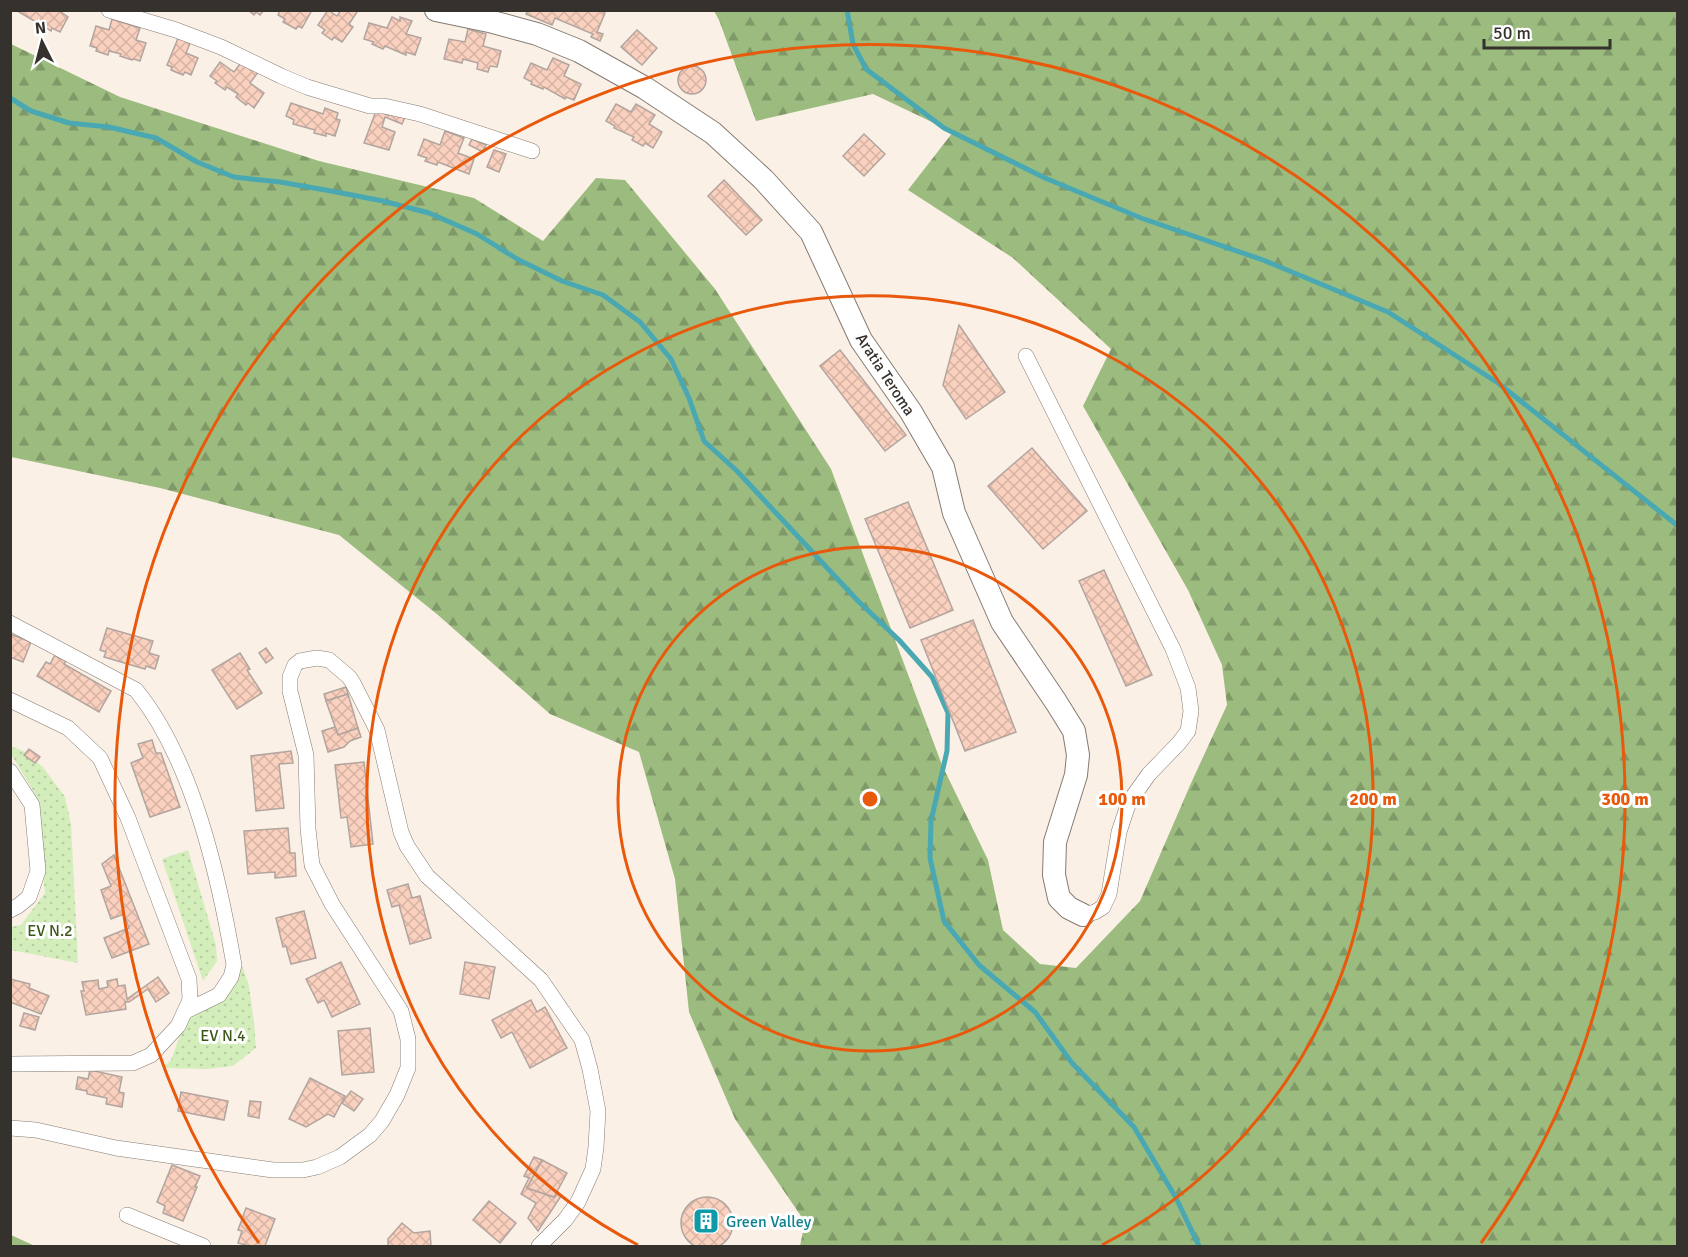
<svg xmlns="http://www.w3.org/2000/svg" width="1688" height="1257" viewBox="0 0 1688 1257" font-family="Signika,sans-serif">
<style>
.grass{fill:url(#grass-dots)}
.forest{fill:url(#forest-firs)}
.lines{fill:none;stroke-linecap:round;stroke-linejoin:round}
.stream{stroke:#4aa8b3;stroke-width:5}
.building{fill:url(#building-cross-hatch);stroke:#b2a59f;stroke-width:1.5}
.minor-casing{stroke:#857b72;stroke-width:16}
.secondary-casing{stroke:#857b72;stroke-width:24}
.minor{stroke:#fff;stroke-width:15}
.secondary{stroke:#fff;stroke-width:22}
.ring{fill:none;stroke:#e8590c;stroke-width:3}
.labels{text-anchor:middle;stroke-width:6;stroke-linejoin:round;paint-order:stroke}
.street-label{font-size:16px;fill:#35312d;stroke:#fff}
.park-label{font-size:16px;fill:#3a5718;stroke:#fff}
.culture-label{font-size:16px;fill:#0d838f;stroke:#fff;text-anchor:start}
.centre{fill:#e8590c;stroke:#fff;stroke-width:3}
.ring-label{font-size:18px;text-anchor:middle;font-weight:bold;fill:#e8590c;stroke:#fff;stroke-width:6;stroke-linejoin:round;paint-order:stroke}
</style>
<defs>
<pattern id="grass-dots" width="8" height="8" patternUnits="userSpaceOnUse" patternTransform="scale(1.5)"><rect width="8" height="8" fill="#d3eebb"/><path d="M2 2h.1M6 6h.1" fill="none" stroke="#b6cda1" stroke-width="1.8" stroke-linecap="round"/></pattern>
<pattern id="forest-firs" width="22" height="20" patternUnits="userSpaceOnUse" patternTransform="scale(1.5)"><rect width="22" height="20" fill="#9cbb7f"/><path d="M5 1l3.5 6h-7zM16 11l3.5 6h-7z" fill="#809968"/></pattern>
<pattern id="building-cross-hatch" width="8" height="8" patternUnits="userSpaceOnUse" patternTransform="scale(1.5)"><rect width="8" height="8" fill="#fad0be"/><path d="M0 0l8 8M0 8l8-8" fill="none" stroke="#d7b3a4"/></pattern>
</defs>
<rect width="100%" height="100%" fill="#fbf0e6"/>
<g class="grass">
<polygon points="11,746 23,751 43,767 65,797 71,824 78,963 11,950 11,927 21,925 45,893 34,792 11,754"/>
<polygon points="188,850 216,945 217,961 203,981 162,859"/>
<polygon points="237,950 249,986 254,1022 256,1048 233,1066 207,1069 163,1068 171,1060 185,1022 221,1000"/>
</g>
<g class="forest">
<polygon points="714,11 1677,11 1677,1246 800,1246 805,1222 735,1119 689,1012 675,879 639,752 550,714 438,615 339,535 160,488 11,457 11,44 120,97 319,161 474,198 543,241 596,178 625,180 715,289 831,469 942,765 988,860 1003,930 1040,964 1076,968 1140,901 1192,781 1227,705 1222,665 1188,590 1083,406 1111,349 1013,258 908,190 953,132 873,94 756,121 719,20"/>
<polygon points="11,1235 35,1246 11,1246"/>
</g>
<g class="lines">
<g class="stream">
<polyline points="847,10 853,44 866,69 944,128 1045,178 1141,218 1263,260 1388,312 1498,383 1678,526"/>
<polyline points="10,98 31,111 69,123 109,127 156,138 197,162 234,177 280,182 331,191 383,201 429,213 477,234 517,259 562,281 603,295 640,322 671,359 689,398 704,441 737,471 858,601 899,640 932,677 948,713 947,751 931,821 930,858 944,921 979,965 1035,1012 1072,1063 1134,1127 1176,1198 1199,1246"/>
</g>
</g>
<g class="building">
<polygon points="21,10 58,10 68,17 60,32 52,28 51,31 19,12"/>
<polygon points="248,10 264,10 260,15 256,12 254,15"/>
<polygon points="280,10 309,10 311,12 302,28 298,26 296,29 283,22 285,19 278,15"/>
<polygon points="328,10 337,16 341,10 355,10 357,12 349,24 353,27 342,42 334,37 332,40 322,33 325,30 318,25"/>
<polygon points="528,10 599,10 605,13 597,32 603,34 600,41 591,37 593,34 555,18 552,25 526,14"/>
<polygon points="392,17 400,21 400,17 412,21 406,34 421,38 415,55 406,52 406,55 385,46 383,49 372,44 374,42 364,39 369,23 387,28"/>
<polygon points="112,19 140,28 136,40 146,43 140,61 134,59 132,60 120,56 121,54 109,51 108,55 96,51 97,48 90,46 96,26 109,30"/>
<polygon points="468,29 486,34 483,46 501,51 497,67 490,66 488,72 477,69 478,63 463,59 462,63 444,59 449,39 465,42"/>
<polygon points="637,30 657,48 642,65 621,47"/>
<polygon points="179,36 191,41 186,53 198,58 191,75 185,72 183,75 171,70 172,67 167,65"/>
<polygon points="553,58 569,65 564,76 581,84 574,100 566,97 565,99 544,87 543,89 531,84 532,82 524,78 531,63 547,70"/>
<polygon points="243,60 259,71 250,83 264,93 254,108 248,103 246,105 236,97 238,94 227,87 225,90 215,83 217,81 210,76 220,62 234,72"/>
<circle cx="692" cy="80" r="14"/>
<polygon points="291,103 323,114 325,108 338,113 336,119 340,120 335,136 326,133 326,136 314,133 315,130 293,124 294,120 286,116"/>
<polygon points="616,104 631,112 636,104 655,115 649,124 662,132 653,148 645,143 643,146 632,140 634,137 614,128 615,126 606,121"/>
<polygon points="376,111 389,115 390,112 405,117 402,124 385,117 382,127 395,132 389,150 364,143"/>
<polygon points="445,131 464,138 458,153 474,159 469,174 438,162 437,165 425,161 427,158 418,155 424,139 440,145"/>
<polygon points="864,134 885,154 864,176 843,156"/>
<polygon points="472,139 486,145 483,152 469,145"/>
<polygon points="494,150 506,154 499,172 487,167"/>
<polygon points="724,180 762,220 746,235 708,196"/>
<polygon points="959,325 1005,392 966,419 943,385"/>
<polygon points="840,350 906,435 885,451 820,366"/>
<polygon points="1032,448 1087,511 1043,549 988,486"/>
<polygon points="908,502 953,610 910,628 865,519"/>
<polygon points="1104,570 1152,675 1126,686 1079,581"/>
<polygon points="973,620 1016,732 965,751 921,640"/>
<polygon points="107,628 153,641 149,653 159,656 155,669 146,666 145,669 104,657 106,652 100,650"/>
<polygon points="10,634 31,642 23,662 10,657"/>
<polygon points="266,648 273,658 266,663 259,653"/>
<polygon points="240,653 250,669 247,670 262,693 237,709 212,670"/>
<polygon points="55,655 66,661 64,664 111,691 99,712 37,676 46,662 50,664"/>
<polygon points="346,687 348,694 326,701 324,694"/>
<polygon points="348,694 358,728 338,735 326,701"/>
<polygon points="335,727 338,735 358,728 361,737 350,741 344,747 328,752 322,731"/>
<polygon points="152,740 156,753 161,753 180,807 150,817 131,763 143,758 138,744"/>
<polygon points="29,749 40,757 35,763 24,755"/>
<polygon points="291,751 293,763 279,764 284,808 256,811 251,756"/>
<polygon points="364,762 373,844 351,847 347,817 341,818 335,765"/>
<polygon points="288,828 290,853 295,853 296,876 275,878 275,872 248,874 244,831"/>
<polygon points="114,855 149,944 112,958 104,938 129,928 124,914 111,919 101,890 111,886 102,864"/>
<polygon points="408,884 412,898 420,896 431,938 410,944 399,905 392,907 387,890"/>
<polygon points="304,911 316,958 291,964 286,946 283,947 276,918"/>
<polygon points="341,962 360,1004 332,1017 324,1000 318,1003 306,979"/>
<polygon points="465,962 495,967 489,999 460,994"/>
<polygon points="158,977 169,993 156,1002 148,989 129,1002 125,1002 126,1009 86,1015 81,991 84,991 82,982 98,980 99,989 108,987 107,981 117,979 118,986 125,985 127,999"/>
<polygon points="10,979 30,984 29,988 49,996 41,1014 10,1002"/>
<polygon points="531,1000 537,1012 545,1007 567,1048 530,1068 512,1032 501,1038 492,1020"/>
<polygon points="24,1013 39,1017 35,1030 20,1026"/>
<polygon points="370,1028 374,1072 342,1075 338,1031"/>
<polygon points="90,1070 122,1077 119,1092 124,1093 122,1107 106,1104 107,1098 87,1094 87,1091 76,1089 78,1077 88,1079"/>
<polygon points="310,1078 345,1096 334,1117 328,1114 306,1127 289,1119"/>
<polygon points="351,1091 363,1099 354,1111 342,1103"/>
<polygon points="181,1092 228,1101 224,1120 178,1111"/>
<polygon points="250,1101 261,1102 259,1118 248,1116"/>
<polygon points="534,1157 542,1160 527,1188 554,1197 558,1192 561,1196 538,1231 528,1218 536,1203 521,1194 529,1178 524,1176"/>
<polygon points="542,1160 567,1173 554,1197 527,1188"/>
<polygon points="172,1165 200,1176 195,1187 197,1187 183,1221 163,1213 165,1206 157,1202"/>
<circle cx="707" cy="1223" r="26"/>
<polygon points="489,1201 516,1223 500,1243 473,1220"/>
<polygon points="246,1208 275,1219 265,1246 249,1246 238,1243 242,1231 238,1230"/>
<polygon points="402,1223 414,1233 430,1231 431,1246 388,1246 388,1239"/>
</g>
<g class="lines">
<g class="minor-casing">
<g id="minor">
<polyline points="109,10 176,30 221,47 281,76 307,87 370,106 384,106 420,114 532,151"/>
<polyline points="1026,356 1173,649 1188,688 1191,711 1188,731 1179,743 1149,774 1129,802 1119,832 1109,894 1103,907 1095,912 1083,915"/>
<path d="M10,623L136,690C193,760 219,877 234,965L231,977L219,995L186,1011"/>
<polyline points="10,700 68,728 100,758 128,818 189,979 190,1000 178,1026 151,1055 133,1063 10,1064"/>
<polyline points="10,771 32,805 38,871 29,897 18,906 10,910"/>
<polyline points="10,1128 36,1130 116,1148 273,1170 303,1170 317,1167 340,1157 359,1143 370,1135 382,1121 397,1095 408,1068 408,1039 401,1011 332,904 312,865 308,829 306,755 290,691 290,677 295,665 300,661 317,658 329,660 349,677 353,683 377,730 401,832 407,846 427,876 541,980 582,1040 590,1069 598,1111 596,1147 593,1169 578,1202 565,1220 539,1246"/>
<polyline points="127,1215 203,1246"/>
</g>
</g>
<g class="secondary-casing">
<polyline id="secondary" points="436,10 489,21 537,34 579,51 645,88 713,133 764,180 811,232 861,340 911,412 943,467 954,513 1002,622 1056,702 1074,731 1078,755 1076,775 1055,842 1054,875 1059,898 1069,908 1083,915"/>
</g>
<use href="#minor" class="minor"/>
<use href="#secondary" class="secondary"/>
</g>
<g class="ring">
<circle cx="870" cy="799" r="252"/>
<path d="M638 1245A503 503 0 1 1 1102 1245"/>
<path d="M259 1243A755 755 0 1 1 1481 1243"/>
</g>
<defs>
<g id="building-square" transform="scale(1.35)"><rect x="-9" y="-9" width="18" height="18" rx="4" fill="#0f9aa8" stroke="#fff"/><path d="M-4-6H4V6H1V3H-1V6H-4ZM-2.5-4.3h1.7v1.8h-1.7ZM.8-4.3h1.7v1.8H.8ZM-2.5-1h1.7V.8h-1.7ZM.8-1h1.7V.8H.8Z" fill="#fff"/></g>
</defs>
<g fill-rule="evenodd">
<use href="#building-square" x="706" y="1221"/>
</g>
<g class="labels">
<g class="street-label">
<text transform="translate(886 374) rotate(57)" y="6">Aratia Teroma</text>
</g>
<g class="park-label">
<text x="50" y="936">EV N.2</text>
<text x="223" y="1041">EV N.4</text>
</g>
<g class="culture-label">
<text x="726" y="1227">Green Valley</text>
</g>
</g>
<circle cx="870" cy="799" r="9" class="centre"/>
<g class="ring-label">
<text x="1122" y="805">100 m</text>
<text x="1373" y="805">200 m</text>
<text x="1625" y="805">300 m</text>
</g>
<rect width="1688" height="1257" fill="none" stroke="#35312d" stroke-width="24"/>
<g transform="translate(42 42) rotate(354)" stroke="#ffffff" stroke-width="4.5" paint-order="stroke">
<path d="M0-4.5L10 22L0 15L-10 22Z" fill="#35312d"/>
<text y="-9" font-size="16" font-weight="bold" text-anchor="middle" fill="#35312d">N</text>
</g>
<path d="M1484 39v9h126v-9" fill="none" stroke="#35312d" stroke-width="3"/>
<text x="1493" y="39" font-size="18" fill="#35312d" stroke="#ffffff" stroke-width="4.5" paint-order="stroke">50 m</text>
</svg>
